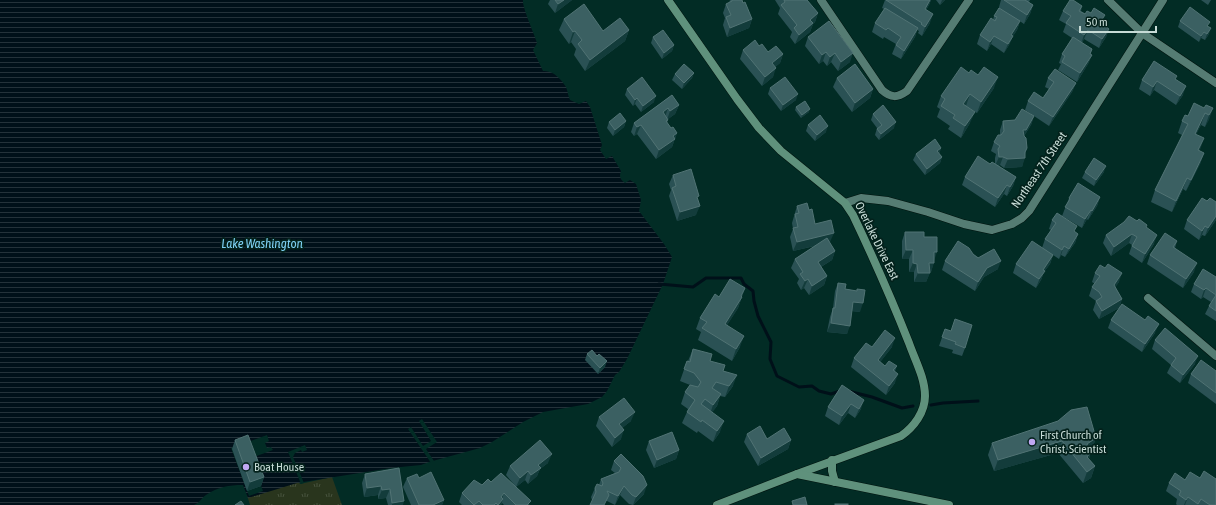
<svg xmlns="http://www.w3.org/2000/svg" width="1216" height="505" viewBox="0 0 1216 505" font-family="'Asap Condensed',sans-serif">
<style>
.grass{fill:url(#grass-tufts)}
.water{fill:url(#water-rules)}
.pier{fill:#022c25}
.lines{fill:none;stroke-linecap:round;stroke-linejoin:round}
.stream{stroke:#001019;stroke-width:3}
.street-casing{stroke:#00130e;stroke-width:9}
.secondary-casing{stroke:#00130e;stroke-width:9}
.street{stroke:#557c73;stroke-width:8}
.secondary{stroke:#5f917c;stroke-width:8}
.wall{fill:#2a5154}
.shaded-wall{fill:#133c3b}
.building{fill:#3b6062;stroke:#517374}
.poi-dot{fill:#c0a8f3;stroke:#03211b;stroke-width:1.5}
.labels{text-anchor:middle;stroke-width:3.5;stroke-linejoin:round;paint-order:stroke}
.street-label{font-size:12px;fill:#c7dbd6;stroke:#03211b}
.poi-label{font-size:12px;fill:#c7dbd6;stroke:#03211b;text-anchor:start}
.water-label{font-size:13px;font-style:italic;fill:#7ed0f2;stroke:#03211b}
</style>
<defs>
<pattern id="grass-tufts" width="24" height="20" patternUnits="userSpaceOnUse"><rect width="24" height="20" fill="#29351d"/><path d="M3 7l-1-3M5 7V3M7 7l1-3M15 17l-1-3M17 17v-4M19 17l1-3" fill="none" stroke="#47523d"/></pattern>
<pattern id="water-rules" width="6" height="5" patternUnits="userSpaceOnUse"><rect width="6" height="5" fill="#001019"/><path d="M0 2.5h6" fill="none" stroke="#24323a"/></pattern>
</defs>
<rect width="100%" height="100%" fill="#022c25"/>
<polygon class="grass" points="332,477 342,505 250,505 247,495 298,481 300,484"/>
<path class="water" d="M0,0H523C522,7 534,33 537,43L533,50L543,71C553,70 561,79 566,87C568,92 568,96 570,100L579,104L586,101L590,107L602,145L600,150L606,159L612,156L621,171C619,177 620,179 625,183L630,180L636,184L641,200L639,211L664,244L672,257L663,284L627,359L619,372L615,375L607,391L602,397L588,404L543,412L523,422L492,442L480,448L429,462L421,465L391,468L297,483L248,498L243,485C229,485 218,487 206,495C201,498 201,502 194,505H0Z"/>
<g class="pier">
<polygon points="422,419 437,442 426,449 434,461 431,463 408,429 411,427 423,446 431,441 419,421"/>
<polygon points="267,435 269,441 265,443 267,448 271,447 273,450 251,458 263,491 249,496 231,448"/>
<polygon points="305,445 307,450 302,452 301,450 295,453 293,457 304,483 301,484 288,452"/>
</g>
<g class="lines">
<g class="stream">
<polyline points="659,284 693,287 706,278 741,278 744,284 753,291 754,301 758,316 771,342 770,359 777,376 799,387 812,386 819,391 831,394 840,391"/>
<polyline points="848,391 872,397 902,408 913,406"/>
<polyline points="931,405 943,403 978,401"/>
</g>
<g class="street-casing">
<g id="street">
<path d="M821,0L882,90C891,98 897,98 907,91L969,0"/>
<polyline points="1108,0 1142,33 1216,83"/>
<polyline points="845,203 861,198 888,201 928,212 964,224 992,230 1012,224 1022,218 1029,211 1163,0"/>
<polyline points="1148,298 1216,356"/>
</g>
</g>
<g class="secondary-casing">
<g id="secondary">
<path d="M668,0L737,99L759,128L781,151L845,203L853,215C873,257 892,300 909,343C915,360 925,378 925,396C925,412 914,427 901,436L797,474"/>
<polyline points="832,460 832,471 835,482"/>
<polyline points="717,505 797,474 949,505"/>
</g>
</g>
<use href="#street" class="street"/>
<use href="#secondary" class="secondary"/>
</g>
<g class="wall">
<polygon points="550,0 572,0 555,13 548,4"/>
<polygon points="730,0 742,0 752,19 749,28 727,37 723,25 725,18 723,13 726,4 729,3"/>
<polygon points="775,0 807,0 818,13 815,22 813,24 810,32 795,44 790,37 792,32 778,14 780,8"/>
<polygon points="885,0 931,0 929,5 926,10 930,23 922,36 918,33 919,31 917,30 915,37 901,59 892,54 896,44 884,37 883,39 872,32 875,23 884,9 882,8"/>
<polygon points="936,0 945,0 940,5"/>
<polygon points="1001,0 1030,0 1029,2 1033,5 1030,14 1024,24 1014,17 1020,21 1017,30 1013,36 1009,45 1004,53 991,44 987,51 977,44 980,35 993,20 994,16 999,8 999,7"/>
<polygon points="1201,0 1211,0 1208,5"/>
<polygon points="1082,6 1081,11 1109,29 1106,37 1099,48 1084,39 1082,43 1092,49 1090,55 1092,55 1088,64 1077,82 1058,70 1061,64 1059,63 1062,54 1072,38 1063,32 1066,24 1059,20 1063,11"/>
<polygon points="564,19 603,31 629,30 625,41 585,71 574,55 576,49 571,42 569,44 559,30"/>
<polygon points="1180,21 1208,27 1209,34 1205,40 1201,38 1199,42 1178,27"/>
<polygon points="653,37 674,45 672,51 662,59 651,43"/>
<polygon points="808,37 850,62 838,71 831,62 827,66 823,61 819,64 805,46"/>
<polygon points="759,46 768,52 783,54 780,63 775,67 773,77 762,86 740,59 743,50"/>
<polygon points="694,73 692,78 682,89 672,80 675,74"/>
<polygon points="837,78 873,89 870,98 852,112 833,87"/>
<polygon points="1048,78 1076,83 1072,92 1049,126 1025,110 1028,101 1043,98 1049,89 1045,87"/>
<polygon points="1142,80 1176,80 1183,95 1176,105 1154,90 1150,96 1139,89"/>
<polygon points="770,88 796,100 781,111 768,94"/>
<polygon points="994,88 977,113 966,106 970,123 961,138 948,129 950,126 937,117 940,109 937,107 941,96"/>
<polygon points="627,89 654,102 641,112 635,104 633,106 625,95"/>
<polygon points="672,95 679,105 675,114 668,119 668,120 667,123 671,128 677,133 672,147 656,159 637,134 634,136 631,132 634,123"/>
<polygon points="796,107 809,112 801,118 795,110"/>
<polygon points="1204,108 1213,108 1205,127 1201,125 1196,134 1200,151 1204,153 1200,164 1186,191 1183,189 1172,212 1151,202 1155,190 1182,135 1178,133 1182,121"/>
<polygon points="873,114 894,128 879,140 875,135 877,128 871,120"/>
<polygon points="1034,116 1031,125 1024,136 1027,148 1025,154 1022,167 1004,168 1000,165 998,166 1016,177 1013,186 1007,196 1004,194 995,207 962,185 965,177 990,164 995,164 995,158 996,154 991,151 994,142 1000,135 1000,130 1003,121 1015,120"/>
<polygon points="626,121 624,127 613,136 607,128 609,122"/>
<polygon points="808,125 826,132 815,141 806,131"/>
<polygon points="941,148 939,154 942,157 940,163 925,175 913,160 916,154"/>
<polygon points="1085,172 1104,172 1094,186 1082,178"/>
<polygon points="673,175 698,200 696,215 677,221 669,196 671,190 669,184"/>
<polygon points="1100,197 1097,206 1088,220 1087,219 1082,228 1062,216 1069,198"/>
<polygon points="1207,201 1216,202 1216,220 1205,236 1202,235 1199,240 1184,229 1187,220"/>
<polygon points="797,206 809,210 815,224 830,242 829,242 835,251 832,260 821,267 827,276 824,285 809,295 804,288 801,290 797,283 799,279 791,268 795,259 815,246 793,251 790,237 793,229 792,223"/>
<polygon points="1052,220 1078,234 1075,243 1065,257 1061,255 1059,259 1053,255 1050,264 1044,272 1041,280 1036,288 1013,273 1016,264 1042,248 1045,239 1051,230 1049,229"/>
<polygon points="1146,227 1154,244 1142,263 1129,254 1132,245 1129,243 1111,256 1103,243 1106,235"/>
<polygon points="905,232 924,237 934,261 931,272 930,272 926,282 914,282 914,272 909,272 909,259 902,259 902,241"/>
<polygon points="1177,241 1175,248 1194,272 1183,288 1147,264 1150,255"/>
<polygon points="973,254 998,269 984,277 975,291 942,270 945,261"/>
<polygon points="1095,273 1119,282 1115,287 1122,299 1119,308 1099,319 1093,310 1096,301 1089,296 1092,287 1095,284 1092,282"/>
<polygon points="1216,277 1216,321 1205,314 1211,302 1203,297 1201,299 1191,292 1194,284"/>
<polygon points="838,283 845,289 857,291 857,289 860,312 852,311 847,334 827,332 830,317 833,308 835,291"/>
<polygon points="745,288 738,308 727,325 740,347 732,361 698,340 701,332 696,329 700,318"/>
<polygon points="1111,320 1155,333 1142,352 1108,328"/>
<polygon points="945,329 965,348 962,356 952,353 953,350 939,346"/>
<polygon points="1155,340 1195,364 1180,383 1167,373 1171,365 1152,349"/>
<polygon points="872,347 892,347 880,362 885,366 897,366 895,371 895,383 886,395 851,367 854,358"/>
<polygon points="693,349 710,361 723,371 733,386 725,397 720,396 717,406 712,412 720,432 713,442 698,431 697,433 682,423 687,412 688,409 681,404 685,392 690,385 680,381 687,361 688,361"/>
<polygon points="587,354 605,367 598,374 585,360"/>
<polygon points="1216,371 1216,404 1188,383 1191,374"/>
<polygon points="842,385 861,409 855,418 848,413 839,425 825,416 828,407"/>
<polygon points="599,417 631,421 622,428 621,439 612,447 596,426"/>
<polygon points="747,434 767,439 791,440 788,449 758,466 744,442"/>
<polygon points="1096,438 1092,449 1090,450 1091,452 1089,459 1095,466 1091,478 1083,483 1058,453 994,471 988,455 992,443"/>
<polygon points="235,440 264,477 261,486 247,491 232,449"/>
<polygon points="649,441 679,450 676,459 654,468 646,450"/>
<polygon points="621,454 644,494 633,505 629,504 620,495 615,505 607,501 592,500 591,497 595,488 599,485 601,479 615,473 611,470 614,461"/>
<polygon points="548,463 540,469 537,476 528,484 525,480 516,487 506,475 510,466"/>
<polygon points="399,468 403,505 388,505 386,498 378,499 378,495 364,497 362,483 365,474"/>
<polygon points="407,478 419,478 444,500 442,505 411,505 403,487"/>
<polygon points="491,482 530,505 504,505 502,503 501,505 462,505 459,502 462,493"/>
<polygon points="1169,483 1216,505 1177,505 1176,504 1177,499 1166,491"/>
</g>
<g class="shaded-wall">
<polygon points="564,0 572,0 555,13 558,4"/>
<polygon points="930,0 931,0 929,5 921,17 925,9"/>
<polygon points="942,0 945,0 940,5"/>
<polygon points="1033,5 1030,14 1024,24 1027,15"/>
<polygon points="818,13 815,22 813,24 810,32 795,44 799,35 810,20"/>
<polygon points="933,14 930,23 922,36 925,27"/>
<polygon points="1105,15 1102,24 1100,22"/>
<polygon points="752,19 749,28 727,37 730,28"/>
<polygon points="1020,21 1017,30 1008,44 1011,35"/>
<polygon points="918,28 915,37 901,59 904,51"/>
<polygon points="1211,28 1209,34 1205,40 1207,34"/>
<polygon points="1109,29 1106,37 1099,48 1102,39"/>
<polygon points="629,30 625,41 585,71 590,60"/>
<polygon points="1088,30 1084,39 1081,44 1084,35"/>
<polygon points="575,31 571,42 569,44 573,32"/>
<polygon points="1204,32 1199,42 1201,36"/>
<polygon points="994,36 991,44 987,51 990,42"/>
<polygon points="1013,36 1009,45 1004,53 1008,44"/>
<polygon points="674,45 672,51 662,59 664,53"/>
<polygon points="826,52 823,61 819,64 822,55"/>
<polygon points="835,53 831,62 827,66 830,57"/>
<polygon points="853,53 850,62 838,71 841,62"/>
<polygon points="783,54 780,63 769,72 772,63"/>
<polygon points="1092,55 1088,64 1077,82 1080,73"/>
<polygon points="776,68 773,77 762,86 765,77"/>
<polygon points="694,73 692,78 682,89 684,83"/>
<polygon points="998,77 994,88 977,113 981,102"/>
<polygon points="1157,81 1154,90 1150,96 1153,87"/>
<polygon points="1076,83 1072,92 1049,126 1053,117"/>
<polygon points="1186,86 1183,95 1176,105 1180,96"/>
<polygon points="873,89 870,98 852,112 855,103"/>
<polygon points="798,94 796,100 781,111 783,105"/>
<polygon points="970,94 966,106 963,104"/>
<polygon points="656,96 654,102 641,112 643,106"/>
<polygon points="637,98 635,104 633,106 635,100"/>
<polygon points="679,105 675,114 667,120 670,111"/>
<polygon points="668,108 665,117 663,112"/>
<polygon points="1213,108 1209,120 1205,127 1209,115"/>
<polygon points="810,109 809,112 801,118 802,115"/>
<polygon points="975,112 970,123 961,138 965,126"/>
<polygon points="1205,113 1201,125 1191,145 1195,134"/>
<polygon points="1034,116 1031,125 1023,138 1023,130"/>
<polygon points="626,121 624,127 613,136 615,130"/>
<polygon points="896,122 894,128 879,140 881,134"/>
<polygon points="641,125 637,134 634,136 637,127"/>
<polygon points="828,126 826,132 815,141 817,135"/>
<polygon points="677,133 672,147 656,159 659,150 673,136"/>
<polygon points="1204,138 1200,150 1194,162 1198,150"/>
<polygon points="941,148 939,154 937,151"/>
<polygon points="1027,148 1024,157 1025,158 1022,167 1004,168 1008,159 1025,152"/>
<polygon points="1204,153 1200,164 1186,191 1191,180"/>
<polygon points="942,157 940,163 925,175 927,169"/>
<polygon points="999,157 1003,157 1000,165 995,166"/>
<polygon points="1106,166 1104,172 1094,186 1096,180"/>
<polygon points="1016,177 1013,186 1007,196 1010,187"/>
<polygon points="1187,178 1183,189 1172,212 1176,201"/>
<polygon points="1007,185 1004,194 995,207 998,198"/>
<polygon points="1100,197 1097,206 1088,220 1092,211"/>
<polygon points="700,206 696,215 677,221 680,212"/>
<polygon points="1091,210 1087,219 1082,228 1085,219"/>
<polygon points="1216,216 1216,220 1205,236 1208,228"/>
<polygon points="1205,226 1202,235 1199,240 1202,231"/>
<polygon points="834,233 830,242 793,251 797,242"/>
<polygon points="1078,234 1075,243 1065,257 1069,249"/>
<polygon points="1132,234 1129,243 1111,256 1114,247"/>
<polygon points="1157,235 1154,244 1142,263 1145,254"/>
<polygon points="1064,246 1061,255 1059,259 1062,250"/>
<polygon points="906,250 913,250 909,259 902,259"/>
<polygon points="835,251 832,260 814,271 818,262"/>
<polygon points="934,252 937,252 934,261"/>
<polygon points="1053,255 1050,264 1044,272 1041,280 1036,288 1043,270"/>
<polygon points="1001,261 998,269 984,277 975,291 978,282 987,268"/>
<polygon points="913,263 917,264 914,272 909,272"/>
<polygon points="929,263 934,263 931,272 926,272"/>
<polygon points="1197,263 1194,272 1183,288 1186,279"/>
<polygon points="918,273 930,273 926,282 914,282"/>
<polygon points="1122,273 1119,282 1111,294 1114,285"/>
<polygon points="827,276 824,285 809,295 812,286"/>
<polygon points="808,279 804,288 801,290 805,281"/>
<polygon points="745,288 738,308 721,335 725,324"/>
<polygon points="1206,288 1203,297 1201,299 1204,290"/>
<polygon points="1122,299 1119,308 1099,319 1102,311"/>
<polygon points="853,302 863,303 860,312 850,311"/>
<polygon points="831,323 850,326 847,334 827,332"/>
<polygon points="1159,324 1155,333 1142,352 1145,344"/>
<polygon points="744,336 740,347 732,361 736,349"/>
<polygon points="895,338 892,347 875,369 878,360"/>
<polygon points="1198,356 1195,364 1180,383 1183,375"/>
<polygon points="607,361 605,367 598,374 600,368"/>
<polygon points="898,374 895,383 886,395 889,386"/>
<polygon points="737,375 733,386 725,397 729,386"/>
<polygon points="721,394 717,406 709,417 713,405"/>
<polygon points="864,400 861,409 855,418 859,409"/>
<polygon points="851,404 848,413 839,425 842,416"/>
<polygon points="635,412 631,421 616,433 619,424"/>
<polygon points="724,421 720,432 713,442 717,431"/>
<polygon points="624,430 621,439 612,447 615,438"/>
<polygon points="1096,438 1092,449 1082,456 1087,444"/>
<polygon points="791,440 788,449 758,466 761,458"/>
<polygon points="1062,441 1058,453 994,471 998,460"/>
<polygon points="679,450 676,459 654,468 657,460"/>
<polygon points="1091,452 1087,463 1087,457"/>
<polygon points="552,454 548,463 540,469 537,476 528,484 531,475 538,465"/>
<polygon points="1095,466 1091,478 1083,483 1087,472"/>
<polygon points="528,471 525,480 516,487 520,478"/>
<polygon points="264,477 261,486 247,491 250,482"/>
<polygon points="647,485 644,494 633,505 636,497"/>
<polygon points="381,486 378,495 364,497 367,488"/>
<polygon points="624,486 620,495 615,505 618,496"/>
<polygon points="390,489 386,498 378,499 382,490"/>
<polygon points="504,493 501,501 503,499 501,505 498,505 501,497"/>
<polygon points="1188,497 1185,505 1184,505 1186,500"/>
<polygon points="444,500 442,505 433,505"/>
<polygon points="404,501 403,505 392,505 392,503"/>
</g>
<g class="building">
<polygon points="555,0 564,0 558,4"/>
<polygon points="732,0 742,0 743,3 745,2 752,19 730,28 726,17 731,15 726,4 732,1"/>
<polygon points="784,0 807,0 818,13 810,20 813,23 799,35 794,28 797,25 781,5 785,2"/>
<polygon points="886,0 930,0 925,9 933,14 925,27 921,24 922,23"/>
<polygon points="1004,0 1025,0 1033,5 1027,15"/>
<polygon points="1070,0 1073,0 1082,6 1079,11 1085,14 1087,11 1091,13 1094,8 1105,15 1100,22 1109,29 1102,39 1088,30 1084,35 1066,23 1071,16 1063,11"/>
<polygon points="584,4 603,31 620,18 629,30 590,60 578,44 582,40 575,31 573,32 564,19"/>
<polygon points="1190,7 1210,22 1207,26 1211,28 1207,34 1204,32 1201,36 1180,21"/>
<polygon points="885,8 918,28 904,51 896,45 901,37 888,28 886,30 875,23"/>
<polygon points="999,8 1020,21 1011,35 1013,36 1008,44 994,36 990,42 980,35 991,18 995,21 997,17 994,16"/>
<polygon points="829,21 853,53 841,62 835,53 830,57 826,52 822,55 808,37"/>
<polygon points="663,30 674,45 664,53 653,37"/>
<polygon points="1073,37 1092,49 1090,54 1092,55 1080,73 1062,62 1065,56 1062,54"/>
<polygon points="755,40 759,46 762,44 768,52 776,46 783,54 772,63 776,68 765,77 743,50"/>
<polygon points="1154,61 1177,76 1175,79 1186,86 1180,96 1157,81 1153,87 1142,80"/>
<polygon points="684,64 694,73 684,83 675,74"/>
<polygon points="855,64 873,89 855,103 837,78"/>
<polygon points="961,67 969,73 971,70 978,75 984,67 998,77 981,102 970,94 963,104 975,112 965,126 953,118 955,115 941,106 945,99 941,96"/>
<polygon points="1055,69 1076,83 1053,117 1028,101 1034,92 1043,98 1054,82 1048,78"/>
<polygon points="642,77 656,96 643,106 637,98 635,100 627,89"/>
<polygon points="785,77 798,94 783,105 770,88"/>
<polygon points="672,95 679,105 670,111 668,108 663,112 668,120 666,121 671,128 673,127 677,133 673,136 675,139 659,150 641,125 637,127 634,123"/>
<polygon points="805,101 810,109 802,115 796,107"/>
<polygon points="1194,103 1204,108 1206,105 1213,108 1209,115 1205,113 1195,134 1204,138 1198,150 1204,153 1191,180 1187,178 1176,201 1155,190 1188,124 1182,121 1185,115 1188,116"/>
<polygon points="883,105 896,122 881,134 877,129 882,125 873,114"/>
<polygon points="1022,109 1034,116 1026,130 1023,130 1024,136 1026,138 1027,148 1025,152 1025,158 1008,159 1003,157 999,157 998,149 1000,146 994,142 998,135 1001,135 1004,131 1003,121 1015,120"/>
<polygon points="620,113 626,121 615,130 609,122"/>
<polygon points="820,115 828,126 817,135 808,125"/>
<polygon points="935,139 941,148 937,151 942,157 927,169 916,154"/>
<polygon points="978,156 990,164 992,162 1016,177 1010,187 1007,185 998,198 965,177"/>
<polygon points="1094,158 1106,166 1096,180 1085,172"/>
<polygon points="691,169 699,196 697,197 700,206 680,212 672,188 676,186 673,175"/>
<polygon points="1078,183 1100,197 1092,211 1091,210 1085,219 1065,207 1070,199 1069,198"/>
<polygon points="1202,198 1207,201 1210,198 1216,202 1216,216 1208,228 1205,226 1202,231 1187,220"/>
<polygon points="807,203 809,210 812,209 815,224 831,220 834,233 797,242 793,228 798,227 795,214 799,213 797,206"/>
<polygon points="1057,213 1077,226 1074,231 1078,234 1069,249 1064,246 1062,250 1045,239 1056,223 1052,220"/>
<polygon points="1129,216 1137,221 1139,219 1147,225 1146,227 1157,235 1145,254 1132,246 1137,237 1132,234 1114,247 1106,235 1124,222"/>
<polygon points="905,232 924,232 924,237 937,237 937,252 934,252 934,263 929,263 930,273 918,273 917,264 913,263 913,250 906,250"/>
<polygon points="1165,233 1177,241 1173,247 1197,263 1186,279 1150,255"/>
<polygon points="827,238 835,251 818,262 827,276 812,286 808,279 805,281 800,274 803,272 795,259"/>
<polygon points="958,241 969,248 973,254 978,258 994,249 1001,261 987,268 978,282 945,261"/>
<polygon points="1032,241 1053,255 1043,270 1045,271 1039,279 1016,264"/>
<polygon points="1108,264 1122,273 1114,285 1122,299 1102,311 1096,301 1102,297 1099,292 1092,287 1100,276 1095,273 1100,265 1105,268"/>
<polygon points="1203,269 1216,277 1216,311 1209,306 1216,295 1206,288 1204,290 1194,284"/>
<polygon points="730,279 745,288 741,296 742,297 725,324 744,336 736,349 702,328 707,322 700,318 715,294 719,297"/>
<polygon points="838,283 846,284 845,289 857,291 857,289 865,290 863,303 853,302 850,326 831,323 833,308 835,308"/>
<polygon points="1122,304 1145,320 1148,316 1159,324 1145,344 1111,320"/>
<polygon points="955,319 972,325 965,348 955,344 956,342 942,337 945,329 951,331"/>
<polygon points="1165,328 1198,356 1183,375 1171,365 1176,358 1155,340"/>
<polygon points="885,330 895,338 878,360 885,366 889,361 897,366 893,370 898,374 889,386 854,358 866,343 872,347"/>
<polygon points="693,349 712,354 710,361 725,365 723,371 737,375 729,386 716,382 712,388 721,394 713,405 705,399 701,404 724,421 717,431 702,420 701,422 687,412 695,400 685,392 690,385 698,387 701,382 694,373 684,369 687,361 690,362"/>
<polygon points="592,350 597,356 599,354 607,361 600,368 587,354"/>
<polygon points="1201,360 1216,371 1216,393 1191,374"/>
<polygon points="842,385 864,400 859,409 851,404 842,416 828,407"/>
<polygon points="624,398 635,412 619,424 624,430 615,438 599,417"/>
<polygon points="1087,407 1096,438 1087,444 1091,452 1087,457 1095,466 1087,472 1062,441 998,460 992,443 1058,421 1071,410"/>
<polygon points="760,426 767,439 784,428 791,440 761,458 747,434"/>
<polygon points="672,432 679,450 657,460 649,441"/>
<polygon points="248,435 264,477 250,482 235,440"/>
<polygon points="540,440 552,454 538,465 541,468 531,475 528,471 520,478 510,466"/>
<polygon points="621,454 643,476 647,485 636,497 632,495 624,486 618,496 607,491 609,495 604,505 590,505 596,492 595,488 597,484 602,486 603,483 601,479 619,472 621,468 614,461"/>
<polygon points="399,468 404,501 392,503 390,489 382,490 381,486 367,488 365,474"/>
<polygon points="1204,471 1216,479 1216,505 1210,505 1201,499 1198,504 1188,497 1186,500 1179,495 1181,491 1169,483 1175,473 1185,480 1190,472 1200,478"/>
<polygon points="431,472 444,500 433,505 419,505 407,478 417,474 419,478"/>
<polygon points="501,473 531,501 527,505 516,505 504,493 501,497 503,499 498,505 496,503 494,505 483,505 479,501 474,505 462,493 474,480 482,485 488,479 491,482"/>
<polygon points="805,497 807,505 793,505 792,501"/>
<polygon points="241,501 244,505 235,505"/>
<rect x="835" y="504" width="13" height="1"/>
</g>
<g class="poi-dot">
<circle cx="1032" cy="442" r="4"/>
<circle cx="246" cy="467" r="4"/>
</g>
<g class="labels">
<g class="street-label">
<text transform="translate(1039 170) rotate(-56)" y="4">Northeast 7th Street</text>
<text transform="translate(877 241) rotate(64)" y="4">Overlake Drive East</text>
</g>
<g class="poi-label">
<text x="1040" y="439">First Church of<tspan x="1040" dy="14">Christ, Scientist</tspan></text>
<text x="254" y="471">Boat House</text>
</g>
<g class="water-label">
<text x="262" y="248">Lake Washington</text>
</g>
</g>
<path d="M1080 26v6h76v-6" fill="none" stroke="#c7dbd6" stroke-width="2"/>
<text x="1086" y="26" font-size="12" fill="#c7dbd6" stroke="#03211b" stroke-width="3" paint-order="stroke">50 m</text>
</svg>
